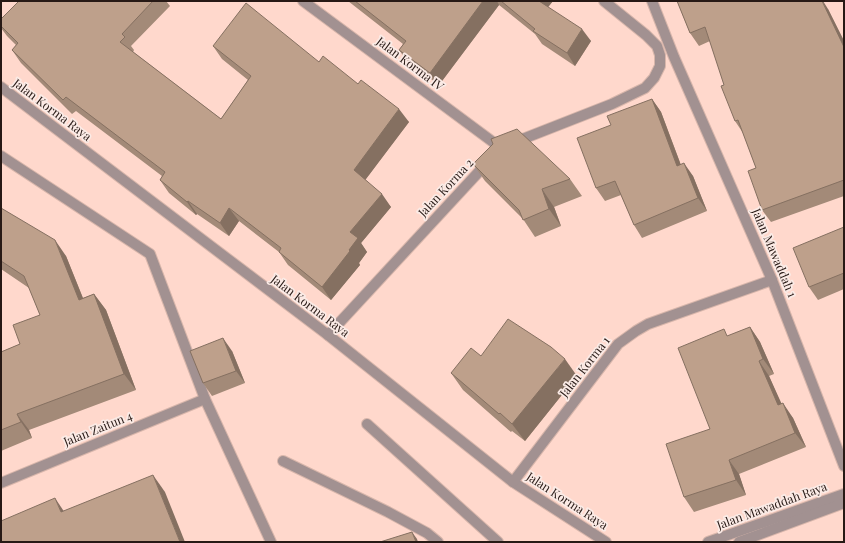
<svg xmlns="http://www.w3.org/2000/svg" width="845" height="543" viewBox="0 0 845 543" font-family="'Playfair Display',serif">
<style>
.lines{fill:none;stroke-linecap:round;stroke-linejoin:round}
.service-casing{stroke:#d8b6ab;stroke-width:12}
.minor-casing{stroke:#d8b6ab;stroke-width:12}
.service{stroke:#a29191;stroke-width:10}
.minor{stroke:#a29191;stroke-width:10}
.wall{fill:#a38a78}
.shaded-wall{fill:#857061}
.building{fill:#bea08b;stroke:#857061}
.labels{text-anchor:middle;stroke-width:3.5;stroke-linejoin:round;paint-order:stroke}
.street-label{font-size:12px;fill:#271915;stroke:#fbebe6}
</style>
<rect width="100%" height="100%" fill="#ffd8cc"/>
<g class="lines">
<g class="service-casing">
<polyline id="service" points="283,461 388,512 427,533 438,542"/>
</g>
<g class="minor-casing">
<g id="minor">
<polyline points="303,1 501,148"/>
<polyline points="652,1 674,57 772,280 844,466"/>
<polyline points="1,87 328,335 513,482 606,542"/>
<polyline points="515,142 612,104 645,88 654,78 660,66 660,55 657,46 646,35 604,1"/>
<polyline points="1,156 150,254 205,399 271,542"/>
<polyline points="328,335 487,163"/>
<polyline points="367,424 498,542"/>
<polyline points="513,482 618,344 636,331 648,324 772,280"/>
<polyline points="1,483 205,399"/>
<polyline points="708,542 844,494"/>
<polyline points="739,542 844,503"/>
</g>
</g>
<use href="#service" class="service"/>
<use href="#minor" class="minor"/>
</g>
<g class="wall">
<polygon points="19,1 166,1 170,6 131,46 134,50 133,52 221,119 248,80 222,59 213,46 319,62 358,84 409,122 365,180 391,207 361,243 367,252 359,263 360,265 331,300 288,265 279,252 239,221 229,236 197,214 196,215 169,193 160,180 162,176 76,111 72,114 21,63 12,50 16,45 7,36 1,28 1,19"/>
<polygon points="348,1 553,1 548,7 591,41 575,66 542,44 535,34 499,5 439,85 408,62 399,50 403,44"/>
<polygon points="677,1 828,9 844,41 844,196 771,222 762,210 756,168 743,133 735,121 724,85 710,41 699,46 690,33"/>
<polygon points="652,99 661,112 681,165 693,176 707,211 642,238 634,225 621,195 605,201 596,188 611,125"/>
<polygon points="473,164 570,179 582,196 554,207 561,226 535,237 523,219 485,181"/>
<polygon points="1,208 66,256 83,298 94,294 106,310 136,390 29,430 32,438 1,451 1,352 20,344 40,315 29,288 1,269"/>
<polygon points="844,227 844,289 818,300 809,287"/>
<polygon points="750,327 760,342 774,374 769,376 781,404 793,418 806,447 739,474 746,495 694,512 684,497 710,429 728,336"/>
<polygon points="232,351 245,383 212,396 203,383"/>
<polygon points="481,356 577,376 525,441 512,431 511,432 463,390 451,373"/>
</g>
<g class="shaded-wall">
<polygon points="483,1 497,1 499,5 439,85 430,73"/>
<polygon points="537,1 553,1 544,12"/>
<polygon points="822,1 823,1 828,9 844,41 844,47"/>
<polygon points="582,29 591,41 575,66 567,53"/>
<polygon points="652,99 661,112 686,179 677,166"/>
<polygon points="399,109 409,122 363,183 354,170"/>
<polygon points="684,163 693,176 707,211 698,198"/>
<polygon points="542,189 554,207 561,226 549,209"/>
<polygon points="382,194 391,207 361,243 367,252 359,263 360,265 331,300 322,287 349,250 350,232"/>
<polygon points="188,201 197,214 196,215 187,202"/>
<polygon points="229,208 239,221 229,236 220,223"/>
<polygon points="55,240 66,256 90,316 79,300"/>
<polygon points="94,294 106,310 136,390 124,374"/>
<polygon points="750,327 760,342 774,374 763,359"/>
<polygon points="223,338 232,351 245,383 236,371"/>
<polygon points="565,359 577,376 525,441 512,424"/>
<polygon points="759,361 769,376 789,420 778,405"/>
<polygon points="783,403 793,418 806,447 795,433"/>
<polygon points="17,414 29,430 32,438 21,422"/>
<polygon points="729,460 739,474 746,495 736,480"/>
<polygon points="153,475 165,492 185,542 180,542"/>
<polygon points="55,498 67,516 61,512"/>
<polygon points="412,532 417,539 418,542 416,542"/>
</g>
<g class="building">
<polygon points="19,1 153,1 122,34 125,37 120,42 221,119 251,76 213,46 246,3 319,62 323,56 358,84 361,80 399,109 354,170 382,194 350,232 358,238 349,250 350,251 322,287 279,252 281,248 229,208 220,223 188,201 187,202 160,180 165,172 66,97 63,100 12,50 18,43 1,26 1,19"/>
<polygon points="355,1 483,1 430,73 399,50 406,41"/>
<polygon points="501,1 539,1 582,29 567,53 533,31 535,29"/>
<polygon points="677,1 822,1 844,47 844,180 762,210 748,171 756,168 738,120 735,121 721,86 724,85 705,27 690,33"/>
<polygon points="652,99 677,166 684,163 698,198 634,225 615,181 596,188 577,138 611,125 607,116"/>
<polygon points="517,129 570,179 542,189 549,209 523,220 519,210 473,164 493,144 491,139"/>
<polygon points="1,208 55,240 79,300 94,294 124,374 17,414 21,422 1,430 1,352 20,344 13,325 40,315 24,276 1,261"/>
<polygon points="844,227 844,273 809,287 793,248"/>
<polygon points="508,319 551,347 565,359 512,424 500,413 499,414 451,373 471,348 481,356"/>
<polygon points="750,327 763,359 759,361 778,405 783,403 795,433 729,460 736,480 684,497 666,444 710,429 678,348 724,329 727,336"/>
<polygon points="223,338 236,371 203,383 190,351"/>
<polygon points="153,475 180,542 1,542 1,521 55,498 61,512"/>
<polygon points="412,532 416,542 380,542"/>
</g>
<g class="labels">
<g class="street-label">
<text transform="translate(410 64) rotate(37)" y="4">Jalan Korma IV</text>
<text transform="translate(52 110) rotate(37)" y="4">Jalan Korma Raya</text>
<text transform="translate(446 188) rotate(-47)" y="4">Jalan Korma 2</text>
<text transform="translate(774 253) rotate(67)" y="4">Jalan Mawaddah 1</text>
<text transform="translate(310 306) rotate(37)" y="4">Jalan Korma Raya</text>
<text transform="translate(585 367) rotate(-52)" y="4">Jalan Korma 1</text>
<text transform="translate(98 429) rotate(-22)" y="4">Jalan Zaitun 4</text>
<text transform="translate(567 501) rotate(33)" y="4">Jalan Korma Raya</text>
<text transform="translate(772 506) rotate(-20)" y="4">Jalan Mawaddah Raya</text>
</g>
</g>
<rect width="845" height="543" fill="none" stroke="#271915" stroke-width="4"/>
</svg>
